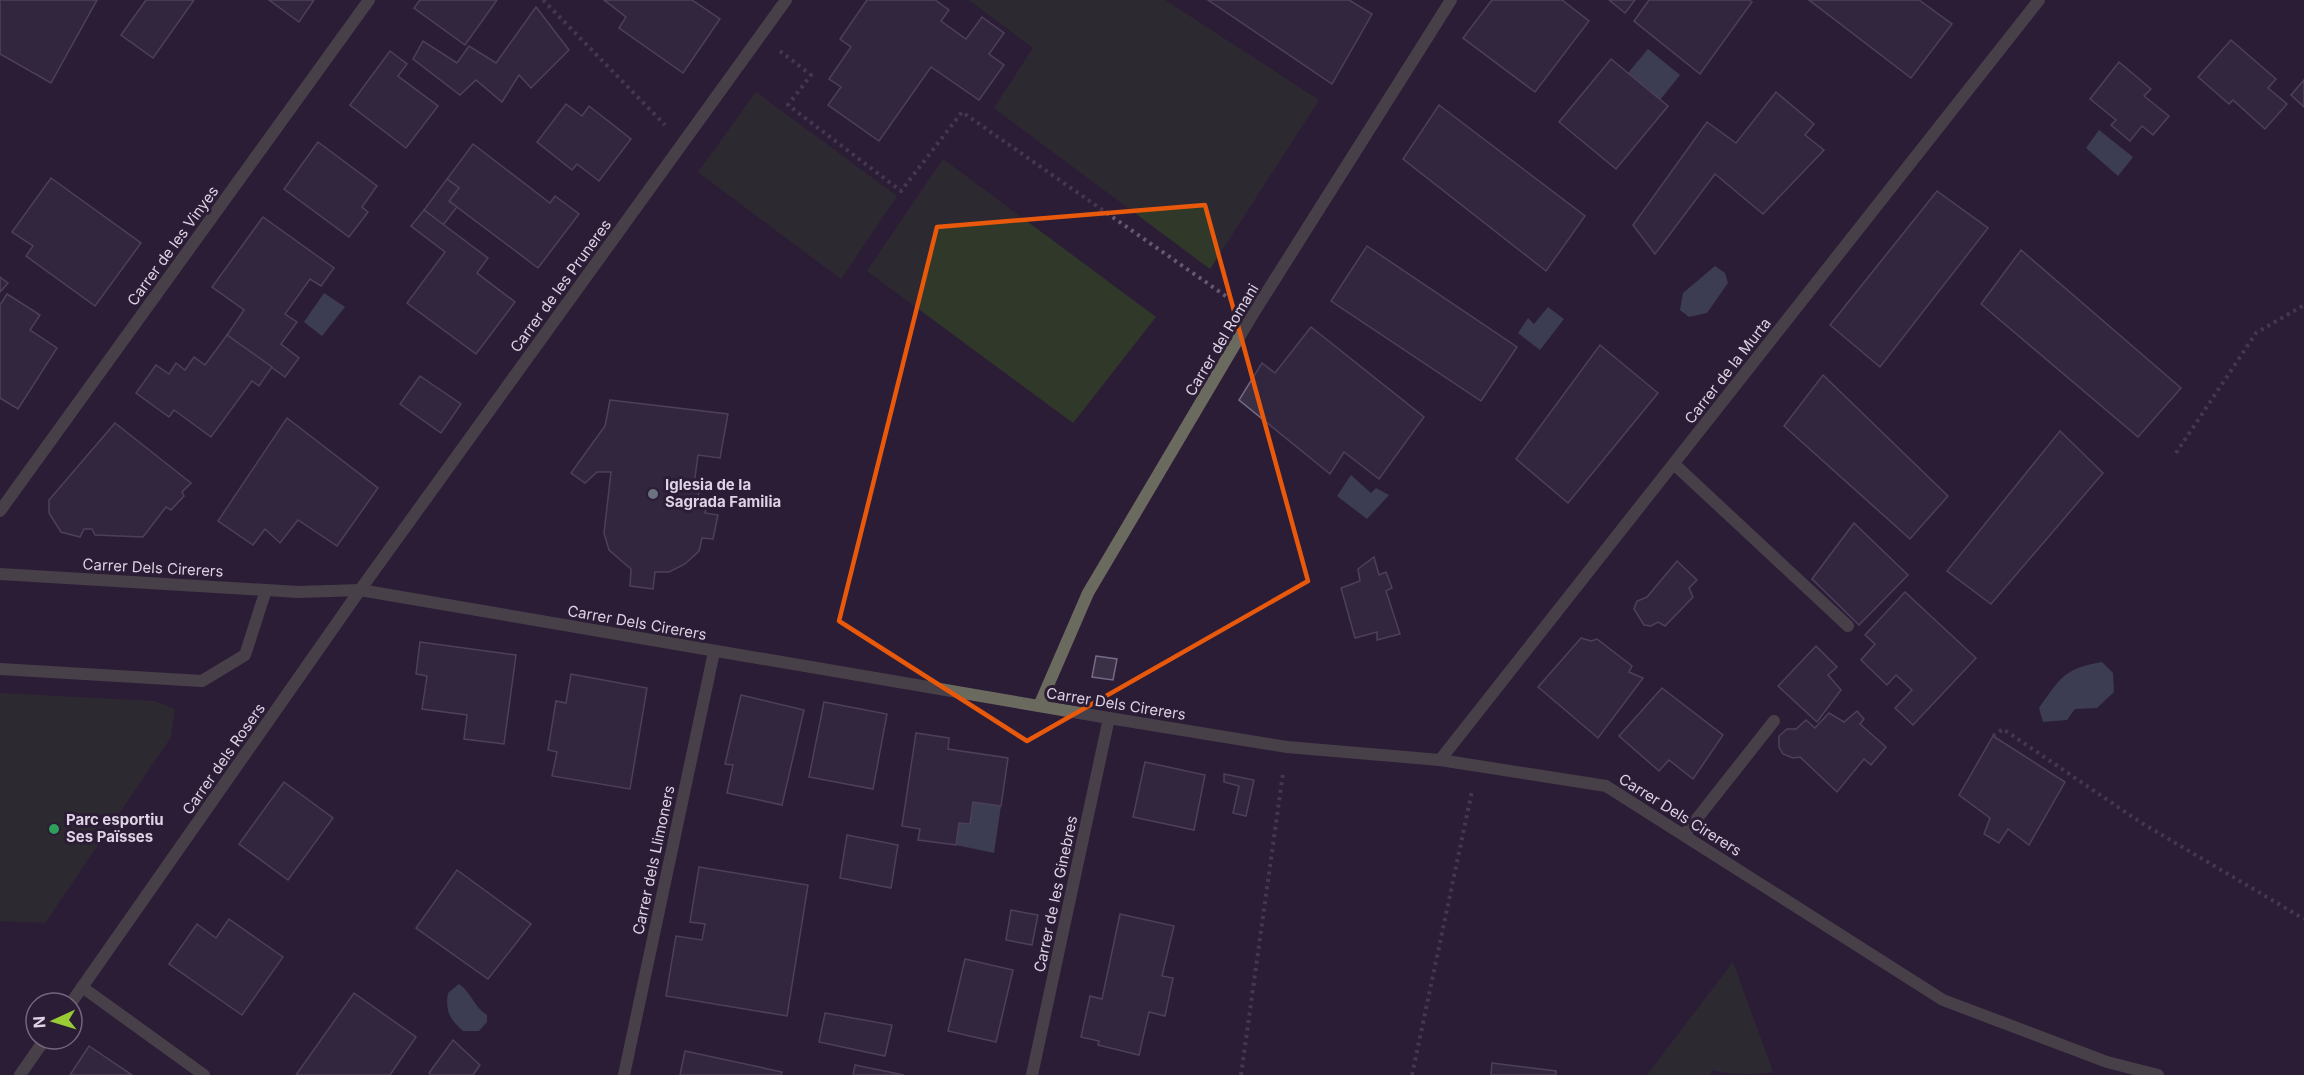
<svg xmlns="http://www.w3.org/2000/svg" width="2304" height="1075" viewBox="0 0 2304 1075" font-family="Inter,sans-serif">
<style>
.green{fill:#303929}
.water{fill:#506277}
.building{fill:#3a3147;stroke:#756988;stroke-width:1.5}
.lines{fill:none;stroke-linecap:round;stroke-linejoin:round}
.path{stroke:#66586f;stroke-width:4;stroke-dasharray:3 4.5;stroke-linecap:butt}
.service{stroke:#6b6a5f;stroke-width:12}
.minor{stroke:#6b6a5f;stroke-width:12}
.tertiary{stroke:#6b6a5f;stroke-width:12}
.marked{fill:none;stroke:#e8590c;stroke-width:4.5;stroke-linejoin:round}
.worship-dot{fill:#6b7280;stroke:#2c1d36;stroke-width:2}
.leisure-dot{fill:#2e9e5b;stroke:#2c1d36;stroke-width:2}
.labels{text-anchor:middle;stroke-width:6;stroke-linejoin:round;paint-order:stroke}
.street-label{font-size:15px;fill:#ddd3e4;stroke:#2c1d36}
.poi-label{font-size:15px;font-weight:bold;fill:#ddd3e4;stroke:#2c1d36;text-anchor:start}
</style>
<rect width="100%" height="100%" fill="#2c1d36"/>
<g class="green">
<polygon points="969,0 1165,0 1319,100 1210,269 994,108 1033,48"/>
<polygon points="756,92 897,196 841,279 698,172"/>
<polygon points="943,159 1156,317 1073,423 867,271"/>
<polygon points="0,693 154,701 175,709 171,737 45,923 0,921"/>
<path d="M1733,962L1773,1072C1756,1075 1730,1075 1713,1070L1709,1075H1647Z"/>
</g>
<g class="water">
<polygon points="1648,49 1680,75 1660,100 1628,73"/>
<polygon points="2099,130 2133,157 2118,176 2086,148"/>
<polygon points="1715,266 1725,273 1728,283 1707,313 1689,317 1680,310 1683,293"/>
<polygon points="324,293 345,307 322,336 304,322"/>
<polygon points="1548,307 1564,319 1540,350 1518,333 1528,318 1534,324"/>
<polygon points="1351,475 1371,493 1376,488 1389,495 1367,519 1337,496"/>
<path d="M2102,662L2113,673L2114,692L2097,708L2075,709L2067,720L2043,722L2039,708C2060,678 2065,668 2102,662Z"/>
<polygon points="973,802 1001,806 994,853 956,845 959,823 970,824"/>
<path d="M459,984C472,993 473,1006 487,1015V1022L479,1031H463C450,1019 445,1012 448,993Z"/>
</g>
<g class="building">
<polygon points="0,0 97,0 51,83 0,54"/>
<polygon points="146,0 194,0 153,58 121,35"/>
<polygon points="269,0 314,0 299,22"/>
<polygon points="420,0 497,0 465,45 414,8"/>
<polygon points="604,0 692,0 720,19 683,73 619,28 626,17"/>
<polygon points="867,0 935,0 949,10 941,21 966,39 982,17 1004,33 989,54 1004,65 979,100 931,67 879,141 828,105 841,87 829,79 851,47 840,39"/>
<polygon points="1208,0 1349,0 1372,14 1332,84"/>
<polygon points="1492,0 1562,0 1589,21 1535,92 1463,38"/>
<polygon points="1609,0 1635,0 1625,13"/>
<polygon points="1649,0 1749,0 1752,2 1700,74 1634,21"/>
<polygon points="1809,0 1919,0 1952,24 1911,78"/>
<polygon points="536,7 569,50 531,88 519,75 502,102 476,80 460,95 413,59 423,41 457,63 469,46 496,63"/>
<polygon points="2231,40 2276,79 2268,88 2287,104 2265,129 2233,100 2229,104 2198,77"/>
<polygon points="390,51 407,64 398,76 438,106 406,148 350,105"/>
<polygon points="1611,59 1668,106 1616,169 1559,122"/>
<polygon points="2119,62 2151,89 2144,96 2169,116 2153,135 2142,126 2130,141 2111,125 2116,120 2090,99"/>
<polygon points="2304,80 2304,107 2291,95"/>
<polygon points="1776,92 1814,124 1805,135 1824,150 1763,214 1715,174 1655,254 1633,225 1707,122 1736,143"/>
<polygon points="566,104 582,116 589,106 631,139 599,181 577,164 572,170 537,142"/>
<polygon points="1439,105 1585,216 1546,271 1403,159"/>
<polygon points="318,142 377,186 362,207 368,212 349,237 284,189"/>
<polygon points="473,144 550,203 555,196 579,214 538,268 449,201 459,188 447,179"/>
<polygon points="51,178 141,243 95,306 26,256 33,246 12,232"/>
<polygon points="447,179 459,188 449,201 457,207 443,225 424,210"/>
<polygon points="1937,191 1988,228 1880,367 1830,325"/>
<polygon points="424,210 488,258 477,273 515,302 476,354 407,303 445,252 411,226"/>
<polygon points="263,217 334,268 321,286 310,279 285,314 297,322 281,344 299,358 285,377 227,335 244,310 212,287"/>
<polygon points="1367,246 1517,347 1481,401 1331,301"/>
<polygon points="2021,250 2181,388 2138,437 1981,304"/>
<polygon points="0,277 8,283 0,292"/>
<polygon points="7,294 40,315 30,330 57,348 18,409 0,398 0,305"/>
<polygon points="1311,327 1424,417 1379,479 1344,452 1330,474 1239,400 1262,363 1275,373"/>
<polygon points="227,335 272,367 259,386 252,381 211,437 174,410 169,417 136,393 156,365 169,374 176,363 185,370 194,357 205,365"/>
<polygon points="1600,345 1658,393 1568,503 1516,459"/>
<polygon points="1823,375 1948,496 1910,539 1784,426"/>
<polygon points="420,376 461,404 441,433 400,404"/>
<polygon points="610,400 728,414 720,458 698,455 694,485 700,486 697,503 707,504 705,513 718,515 713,539 702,538 699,551 685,564 669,572 655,572 653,589 630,586 631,569 609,550 604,533 611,472 597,472 585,483 571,473 605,426"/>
<polygon points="287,418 378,488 337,546 298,520 280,543 265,529 253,545 218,521"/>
<polygon points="115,423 191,483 182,492 184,496 171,510 166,507 143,537 95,535 92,529 84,529 80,537 61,532 49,513 49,500"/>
<polygon points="2060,431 2103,473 1991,604 1947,571"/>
<polygon points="1854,523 1908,575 1859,625 1812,579"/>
<polygon points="1374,557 1379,575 1386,572 1392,588 1386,591 1400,634 1377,640 1377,632 1355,638 1341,588 1360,581 1358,569"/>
<polygon points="1677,561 1697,580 1689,588 1693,597 1665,626 1658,622 1651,626 1644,625 1634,609 1637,601 1647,597"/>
<polygon points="1905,592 1976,658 1913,725 1895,708 1912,690 1896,675 1887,685 1861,660 1875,644 1865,635"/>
<polygon points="1581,638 1591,641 1597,639 1632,666 1629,672 1643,678 1598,738 1538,687"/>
<polygon points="420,642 516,655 504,744 464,739 467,715 422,709 427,676 416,674"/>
<polygon points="1816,646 1837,667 1828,675 1841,690 1817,722 1778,686"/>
<polygon points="1096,656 1117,659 1113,680 1092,677"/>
<polygon points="571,674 647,688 630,789 552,776 557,752 548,750 556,701 566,703"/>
<polygon points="1662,688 1723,735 1693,779 1669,760 1659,771 1619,736"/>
<polygon points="741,695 804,710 782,805 727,793 733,765 725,764"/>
<polygon points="824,702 887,714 873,789 809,777"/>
<polygon points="1857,711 1864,719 1860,724 1886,747 1871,765 1864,759 1837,792 1800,757 1793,758 1783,754 1779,747 1779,736 1787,729 1796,729 1806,720 1815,728 1829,713 1844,722"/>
<polygon points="916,733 949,738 948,749 1008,758 1001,806 973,802 970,824 959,823 956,845 918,840 920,829 902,826"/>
<polygon points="1993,736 2065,782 2029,845 2008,829 1999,843 1984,834 1990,818 1959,795"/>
<polygon points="1145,762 1205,775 1194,830 1133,817"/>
<polygon points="1224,774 1254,780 1246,816 1233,813 1239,786 1224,782"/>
<polygon points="284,782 333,818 288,880 239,844"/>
<polygon points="847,835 898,845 891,888 840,878"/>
<polygon points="699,867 808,885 787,1016 666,996 676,936 702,940 705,924 690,922"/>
<polygon points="457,870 531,924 488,979 416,928"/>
<polygon points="1011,910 1038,915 1032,945 1006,940"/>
<polygon points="1120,914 1174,926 1162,976 1173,978 1165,1016 1149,1012 1139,1055 1098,1045 1099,1041 1081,1037 1090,996 1102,999"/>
<polygon points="229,919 283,957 242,1015 169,964 197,924 216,938"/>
<polygon points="965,959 1013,970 996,1042 948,1031"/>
<polygon points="354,993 416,1037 390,1075 296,1075"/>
<polygon points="825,1013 892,1025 885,1056 819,1042"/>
<polygon points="453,1040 480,1065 473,1075 431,1075 429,1073"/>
<polygon points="89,1046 132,1075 70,1075"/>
<polygon points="685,1051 782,1072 781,1075 680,1075"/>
<polygon points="1492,1063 1556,1071 1556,1075 1491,1075"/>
<polygon points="855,1065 904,1075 853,1075"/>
</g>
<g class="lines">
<g class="path">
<polyline points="543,0 665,125"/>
<polyline points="780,51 811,75 788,105 901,191 962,112 1230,299"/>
<polyline points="2176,453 2256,333 2304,305"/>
<polyline points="1993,736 2003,729 2140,822 2304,919"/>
<polyline points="1241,1075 1283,773"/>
<polyline points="1412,1075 1472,791"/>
</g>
<g class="service">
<polyline points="1674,464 1848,626"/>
<polyline points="0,669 202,681 245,655 266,590"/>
<polyline points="1684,835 1774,721"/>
</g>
<g class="minor">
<polyline points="0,511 369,0"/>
<polyline points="1039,706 1088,593 1253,314 1451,0"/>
<polyline points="1440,760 2039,0"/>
<polyline points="82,987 204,1075"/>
<polyline points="71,1003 360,590 786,0"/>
<polyline points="20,1075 45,1039"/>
<polyline points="624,1075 714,652"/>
<polyline points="1032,1075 1109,718 1287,747 1440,760 1606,786 1943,1000 2107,1062 2158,1075"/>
</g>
<polyline class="tertiary" points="0,574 298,592 360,590 1109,718"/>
</g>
<path d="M0 0H2304V1075H0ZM1205,205L1308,581L1027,741L839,621L937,227Z" fill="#2c1d36" fill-opacity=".55" fill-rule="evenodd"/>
<path class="marked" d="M1205,205L1308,581L1027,741L839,621L937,227Z"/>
<circle class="worship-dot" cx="653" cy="494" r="6"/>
<circle class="leisure-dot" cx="54" cy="829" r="6"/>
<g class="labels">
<g class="street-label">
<text transform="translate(173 246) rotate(-54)" y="5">Carrer de les Vinyes</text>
<text transform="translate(561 286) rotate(-54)" y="5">Carrer de les Pruneres</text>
<text transform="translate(1222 340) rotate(-59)" y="5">Carrer del Romani</text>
<text transform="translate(1728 371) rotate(-52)" y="5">Carrer de la Murta</text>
<text transform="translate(153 568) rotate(3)" y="5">Carrer Dels Cirerers</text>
<text transform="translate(637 623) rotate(10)" y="5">Carrer Dels Cirerers</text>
<text transform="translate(1116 704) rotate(9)" y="5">Carrer Dels Cirerers</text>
<text transform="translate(224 759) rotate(-55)" y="5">Carrer dels Rosers</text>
<text transform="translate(1680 815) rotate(32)" y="5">Carrer Dels Cirerers</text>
<text transform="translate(654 860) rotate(-78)" y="5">Carrer dels Llimoners</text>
<text transform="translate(1056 894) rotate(-78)" y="5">Carrer de les Ginebres</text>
</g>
<g class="poi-label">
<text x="665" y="490">Iglesia de la<tspan x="665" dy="17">Sagrada Familia</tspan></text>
<text x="66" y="825">Parc esportiu<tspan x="66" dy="17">Ses Païsses</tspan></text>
</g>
</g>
<g transform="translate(54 1021) rotate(266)"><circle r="28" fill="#2c1d36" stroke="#73667c" stroke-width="1.5"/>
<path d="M0-4.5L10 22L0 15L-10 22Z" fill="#99cb35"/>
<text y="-9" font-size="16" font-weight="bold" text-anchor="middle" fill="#ddd3e4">N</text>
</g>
</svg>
